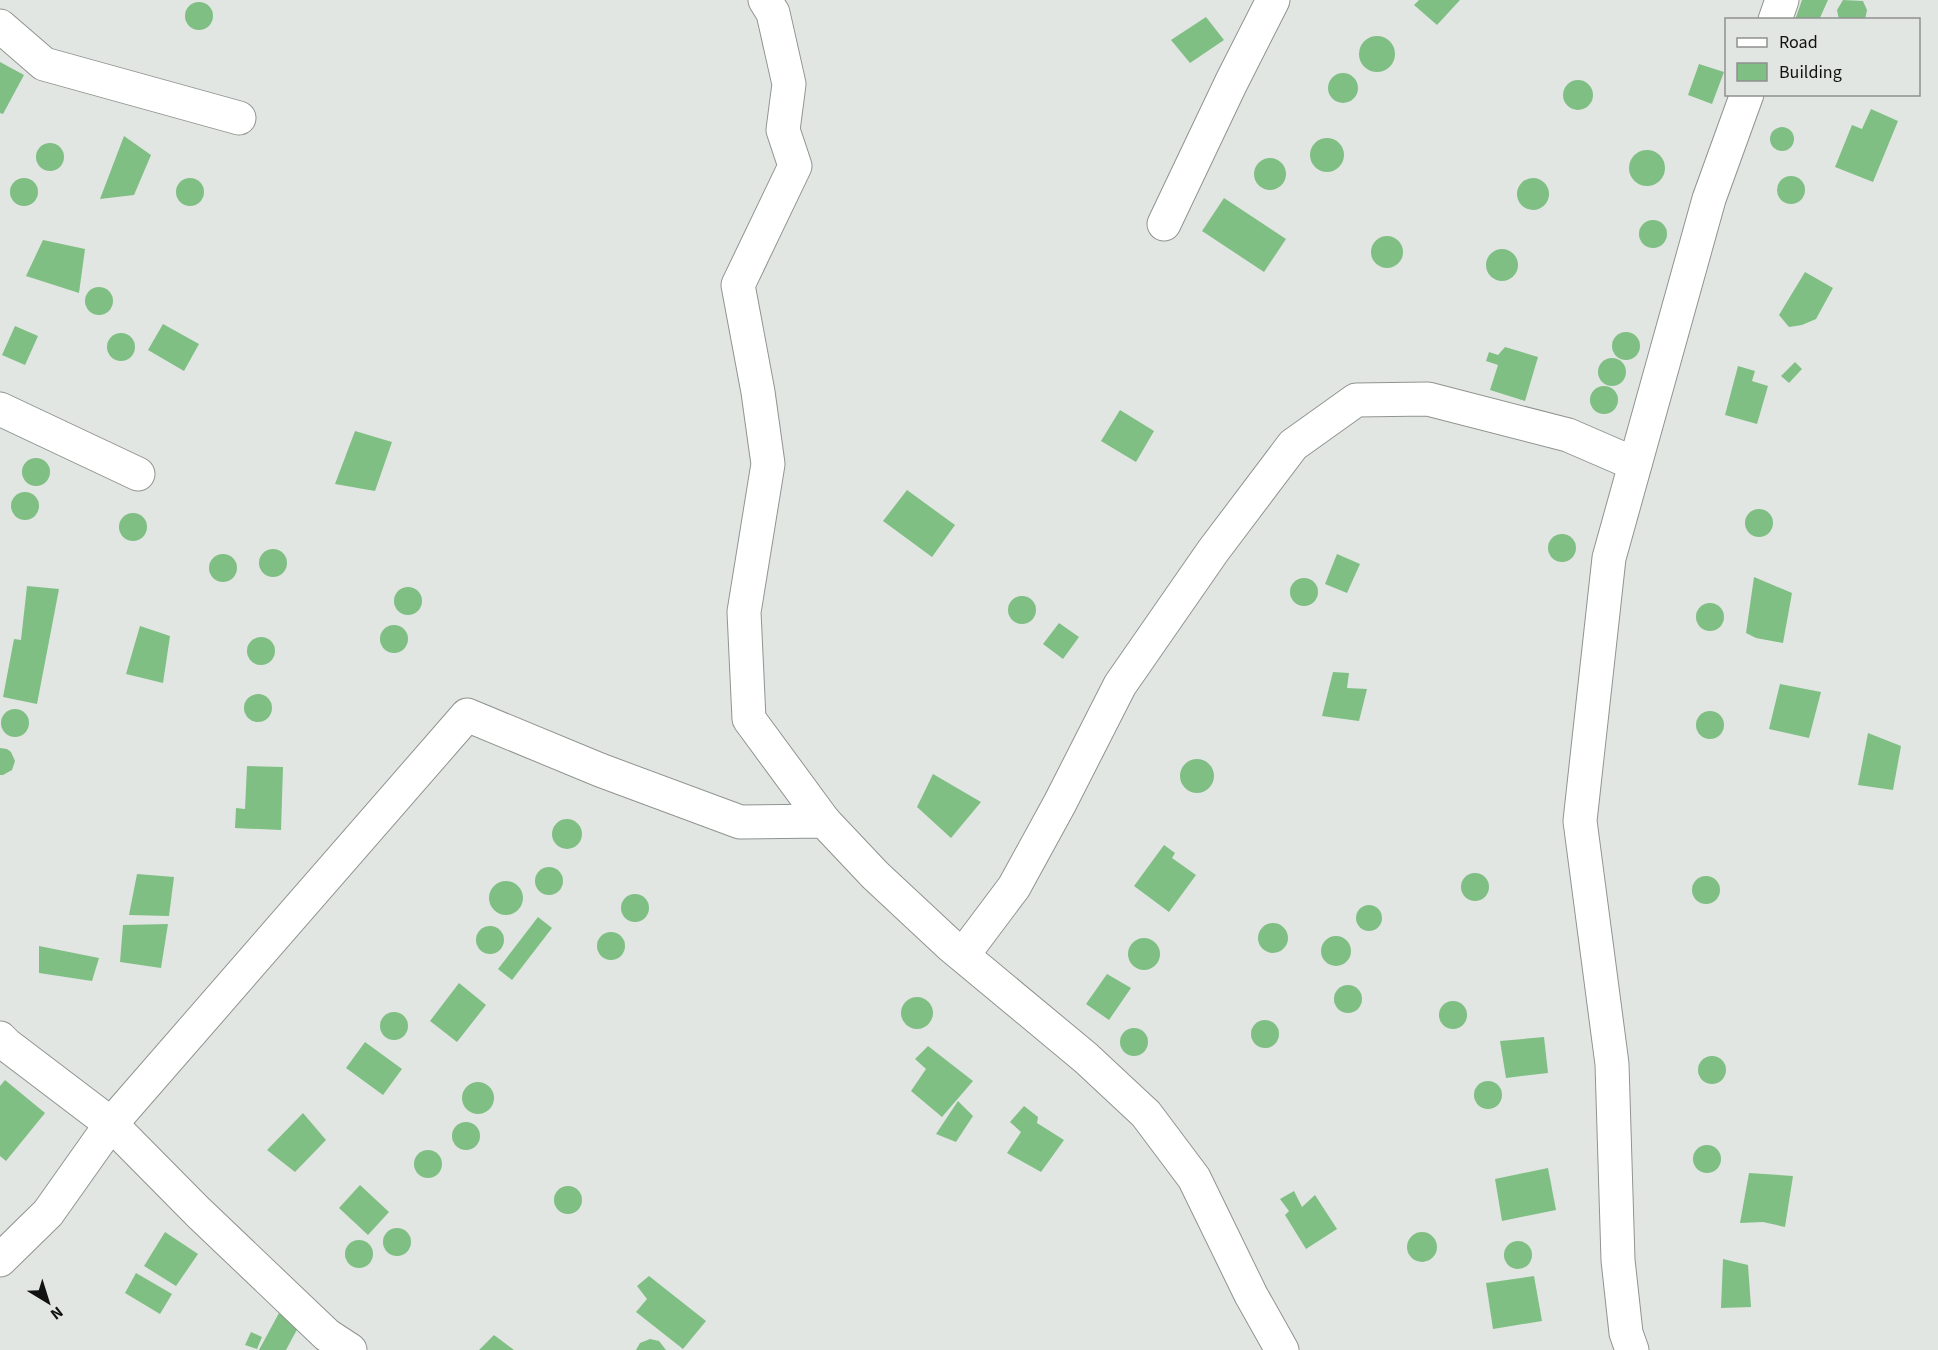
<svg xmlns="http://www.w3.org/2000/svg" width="1938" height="1350" viewBox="0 0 1938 1350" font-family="'Source Sans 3',sans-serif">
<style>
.building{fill:#7fbf84}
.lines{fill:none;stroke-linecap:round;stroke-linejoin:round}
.minor-casing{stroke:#909490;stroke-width:35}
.minor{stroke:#fff;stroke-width:33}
</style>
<rect width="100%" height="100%" fill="#e2e6e2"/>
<g class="building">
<polygon points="1419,0 1460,0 1437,25 1414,5"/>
<polygon points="1802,0 1828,0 1819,20 1795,20"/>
<polygon points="1843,0 1863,1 1867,10 1865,20 1839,20 1837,10"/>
<circle cx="199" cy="16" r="14"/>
<polygon points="1206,17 1224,40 1190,63 1171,40"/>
<circle cx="1377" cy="54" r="18"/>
<polygon points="0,62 24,75 3,114 0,113"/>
<polygon points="1699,64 1724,72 1712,104 1688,95"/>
<circle cx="1343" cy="88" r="15"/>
<circle cx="1578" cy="95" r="15"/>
<polygon points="1871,109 1898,121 1873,182 1835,167 1852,125 1862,129"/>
<circle cx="1782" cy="139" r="12"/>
<polygon points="124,136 151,155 134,195 100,199"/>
<circle cx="1327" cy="155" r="17"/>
<circle cx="50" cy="157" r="14"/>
<circle cx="1647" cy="168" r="18"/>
<circle cx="1270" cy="174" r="16"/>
<circle cx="1791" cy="190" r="14"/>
<circle cx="190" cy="192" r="14"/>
<circle cx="24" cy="192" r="14"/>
<circle cx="1533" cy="194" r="16"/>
<polygon points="1224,198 1286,239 1264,272 1202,231"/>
<circle cx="1653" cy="234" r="14"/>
<circle cx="1387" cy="252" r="16"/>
<polygon points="43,240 85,249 79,293 26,276"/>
<circle cx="1502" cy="265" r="16"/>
<polygon points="1805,272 1833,288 1816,319 1802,325 1789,327 1779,315"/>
<circle cx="99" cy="301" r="14"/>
<polygon points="163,324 199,344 184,371 148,350"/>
<polygon points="15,326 38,336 25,365 2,355"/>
<circle cx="1626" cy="346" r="14"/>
<circle cx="121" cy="347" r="14"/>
<polygon points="1505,347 1538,357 1525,401 1490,390 1498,365 1486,361 1489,352 1498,355"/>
<circle cx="1612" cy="372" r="14"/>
<polygon points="1795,362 1802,369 1789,383 1781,376"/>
<polygon points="1738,366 1755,371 1752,381 1768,386 1757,424 1725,415"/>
<circle cx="1604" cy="400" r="14"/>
<polygon points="1120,410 1154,431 1136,462 1101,441"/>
<polygon points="355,431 392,442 375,491 335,484"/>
<circle cx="36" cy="472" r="14"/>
<polygon points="907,490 955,525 932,557 883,521"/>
<circle cx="25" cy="506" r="14"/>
<circle cx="1759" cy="523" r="14"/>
<circle cx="133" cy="527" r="14"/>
<circle cx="1562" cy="548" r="14"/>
<circle cx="273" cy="563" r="14"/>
<polygon points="1337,554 1360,564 1347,593 1325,584"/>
<circle cx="223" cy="568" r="14"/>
<polygon points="1754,577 1792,593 1783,643 1756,638 1746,633"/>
<circle cx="1304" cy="592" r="14"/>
<polygon points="27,586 59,589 37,704 3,697 14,639 21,640"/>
<circle cx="408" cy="601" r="14"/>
<circle cx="1022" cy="610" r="14"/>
<circle cx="1710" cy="617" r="14"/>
<polygon points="1059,623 1079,637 1063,659 1043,644"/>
<circle cx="394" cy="639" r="14"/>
<polygon points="140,626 170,636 163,683 126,674"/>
<circle cx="261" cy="651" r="14"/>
<polygon points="1333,672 1349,673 1347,688 1367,689 1359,721 1322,716"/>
<polygon points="1780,684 1821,692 1809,738 1769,729"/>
<circle cx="258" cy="708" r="14"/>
<circle cx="15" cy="723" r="14"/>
<circle cx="1710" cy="725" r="14"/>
<polygon points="1868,733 1901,746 1893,790 1858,785"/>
<polygon points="0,748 7,749 11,752 15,761 12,770 3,775 0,775"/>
<circle cx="1197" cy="776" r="17"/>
<polygon points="247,766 283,767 281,830 235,828 236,808 245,809"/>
<polygon points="933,774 981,802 951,838 917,807"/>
<circle cx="567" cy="834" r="15"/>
<polygon points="1164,845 1175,853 1172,858 1196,875 1169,912 1134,886"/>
<circle cx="549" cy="881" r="14"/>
<circle cx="1475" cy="887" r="14"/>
<polygon points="137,874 174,877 169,916 129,915"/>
<circle cx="1706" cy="890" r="14"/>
<circle cx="506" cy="898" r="17"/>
<circle cx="635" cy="908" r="14"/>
<circle cx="1369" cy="918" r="13"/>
<polygon points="538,917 552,928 512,980 498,969"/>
<circle cx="1273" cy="938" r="15"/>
<polygon points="168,924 161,968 120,962 123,925"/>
<circle cx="490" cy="940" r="14"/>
<circle cx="611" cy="946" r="14"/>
<circle cx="1336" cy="951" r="15"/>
<circle cx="1144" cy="954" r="16"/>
<polygon points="39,946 99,958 92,981 39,973"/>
<polygon points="1107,974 1131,988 1109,1020 1086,1004"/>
<polygon points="459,983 486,1005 457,1042 430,1021"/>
<circle cx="1348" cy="999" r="14"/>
<circle cx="917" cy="1013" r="16"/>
<circle cx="1453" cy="1015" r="14"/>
<circle cx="394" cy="1026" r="14"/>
<circle cx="1265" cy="1034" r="14"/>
<circle cx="1134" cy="1042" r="14"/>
<polygon points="1544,1037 1548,1073 1506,1078 1500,1041"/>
<polygon points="365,1042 402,1069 383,1095 346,1068"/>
<polygon points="928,1046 973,1081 942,1117 911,1091 926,1069 915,1059"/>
<circle cx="1712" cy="1070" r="14"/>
<polygon points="5,1080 45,1113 6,1161 0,1156 0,1086"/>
<circle cx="1488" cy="1095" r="14"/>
<circle cx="478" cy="1098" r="16"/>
<polygon points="958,1101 973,1116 956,1142 936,1134"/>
<polygon points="1024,1106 1038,1117 1037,1123 1064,1140 1041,1172 1007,1153 1021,1132 1010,1122"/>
<polygon points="303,1113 326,1140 295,1172 267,1150"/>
<circle cx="466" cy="1136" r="14"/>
<circle cx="1707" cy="1159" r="14"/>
<circle cx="428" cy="1164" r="14"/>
<polygon points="1548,1168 1556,1210 1502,1221 1495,1179"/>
<polygon points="1749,1173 1793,1176 1785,1227 1763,1222 1740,1223"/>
<polygon points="360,1185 389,1212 368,1235 339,1208"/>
<circle cx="568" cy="1200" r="14"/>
<polygon points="1294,1191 1302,1207 1315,1195 1337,1229 1306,1249 1285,1215 1289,1211 1280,1199"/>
<circle cx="397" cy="1242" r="14"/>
<circle cx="1422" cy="1247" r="15"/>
<polygon points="165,1232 198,1254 176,1286 144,1266"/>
<circle cx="359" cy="1254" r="14"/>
<circle cx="1518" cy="1255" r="14"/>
<polygon points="1723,1259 1748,1265 1751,1307 1721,1308"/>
<polygon points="136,1273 172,1294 160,1314 125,1293"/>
<polygon points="649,1276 706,1321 683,1349 636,1312 647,1299 637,1286"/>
<polygon points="1534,1276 1542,1321 1493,1329 1486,1283"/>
<polygon points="279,1313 300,1324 286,1350 259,1350"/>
<polygon points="251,1332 262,1337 257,1349 245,1345"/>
<polygon points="494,1335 514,1350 479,1350"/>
<polygon points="650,1339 659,1341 666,1350 636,1350 640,1343"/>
</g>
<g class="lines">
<g class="minor-casing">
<g id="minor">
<polyline points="765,0 773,13 789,84 783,130 795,166 738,285 758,392 768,464 744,612 749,719 824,821"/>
<polyline points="1775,20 1782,0"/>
<polyline points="0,26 44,64 239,118"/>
<polyline points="1164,224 1231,83 1273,0"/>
<polyline points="0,409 138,474"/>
<polyline points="963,955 1014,887 1060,803 1120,685 1213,551 1293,445 1356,400 1428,399 1568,435 1635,464"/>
<polyline points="0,1038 7,1045 111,1124 198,1212 327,1335 350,1350"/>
<polyline points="0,1260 48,1213 111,1124 467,715 600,770 740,822 824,821 875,875 950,945 1086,1058 1146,1114 1194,1178 1251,1295 1282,1350"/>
<polyline points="1632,1350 1626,1333 1618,1260 1612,1064 1580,821 1609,558 1709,199 1747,94"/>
</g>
</g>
<use href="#minor" class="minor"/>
</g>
<rect x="1725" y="18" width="195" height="78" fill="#e2e6e2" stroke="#8e918e" stroke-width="1.5"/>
<rect x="1737" y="38" width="30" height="9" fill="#ffffff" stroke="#8e918e" stroke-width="1.5"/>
<text x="1779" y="48" font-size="18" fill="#111211">Road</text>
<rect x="1737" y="63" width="30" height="18" fill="#7fbf84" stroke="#8e918e" stroke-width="1.5"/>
<text x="1779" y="78" font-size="18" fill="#111211">Building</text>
<g transform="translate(48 1302) rotate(142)" stroke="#e2e6e2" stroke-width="4.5" paint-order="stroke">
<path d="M0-4.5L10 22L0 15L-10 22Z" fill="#111211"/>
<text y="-9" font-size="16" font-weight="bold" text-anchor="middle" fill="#111211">N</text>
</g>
</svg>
